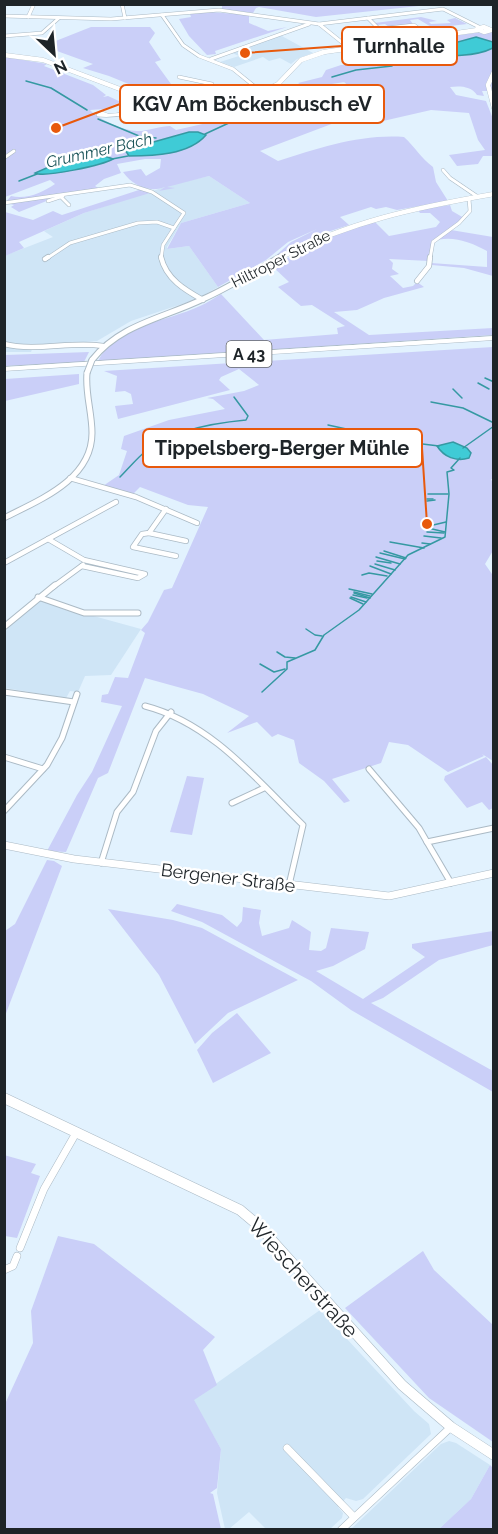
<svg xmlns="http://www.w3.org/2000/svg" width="498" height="1534" viewBox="0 0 498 1534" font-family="Raleway,sans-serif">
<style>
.built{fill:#cfe5f6}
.green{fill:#cacff8}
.water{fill:#3fcbd6;stroke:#3599a2;stroke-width:1.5}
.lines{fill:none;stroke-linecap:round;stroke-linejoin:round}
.stream{stroke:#3599a2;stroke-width:1.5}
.minor-far3-casing{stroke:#abbac5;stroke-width:4}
.minor-far2-casing{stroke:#abbac5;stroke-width:6}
.minor-far1-casing{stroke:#abbac5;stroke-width:7}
.minor-casing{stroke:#abbac5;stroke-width:8}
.tertiary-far2-casing{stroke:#abbac5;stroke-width:5}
.tertiary-far1-casing{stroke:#abbac5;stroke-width:7}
.tertiary-casing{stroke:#abbac5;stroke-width:8}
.secondary-casing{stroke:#abbac5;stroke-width:11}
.motorway-casing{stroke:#abbac5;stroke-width:1}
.minor-far3{stroke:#fff;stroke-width:3}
.minor-far2{stroke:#fff;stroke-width:4.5}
.minor-far1{stroke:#fff;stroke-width:5}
.minor{stroke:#fff;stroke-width:7}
.tertiary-far2{stroke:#fff;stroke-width:4.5}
.tertiary-far1{stroke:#fff;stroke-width:5}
.tertiary{stroke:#fff;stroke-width:7}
.secondary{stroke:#fff;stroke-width:10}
.motorway{fill:#fff;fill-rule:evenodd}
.tertiary-bridge-casing{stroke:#abbac5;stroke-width:7;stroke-linecap:butt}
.tertiary-bridge{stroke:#fff;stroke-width:5}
.labels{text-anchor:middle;stroke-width:5;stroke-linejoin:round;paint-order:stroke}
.far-street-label{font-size:15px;fill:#1e2428;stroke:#fff}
.far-water-label{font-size:16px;font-style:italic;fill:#1b5459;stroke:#fff}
.shield{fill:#fff;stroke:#626668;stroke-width:1.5}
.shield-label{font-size:16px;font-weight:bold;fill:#1e2428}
.street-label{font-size:18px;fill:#1e2428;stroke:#fff}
.near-street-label{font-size:21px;fill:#1e2428;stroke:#fff}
.leader{fill:none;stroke:#e8590c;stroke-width:2}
.callout-dot{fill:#e8590c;stroke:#fff;stroke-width:2}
.callout{fill:#fff;stroke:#e8590c;stroke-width:2}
.callout-label{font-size:20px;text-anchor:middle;font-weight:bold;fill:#1e2428}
</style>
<rect width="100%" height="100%" fill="#e2f2fe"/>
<g class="built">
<polygon points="280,35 313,53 297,59 291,64 280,58 269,61 263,57 234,67 220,62 239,56 232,53"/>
<polygon points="209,176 250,203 181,223 167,247 167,249 189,246 218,287 197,299 131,321 97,341 33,347 31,352 5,352 4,256 53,237 44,231 84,213 174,184"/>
<polygon points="40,599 68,611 90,615 141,629 111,675 85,676 78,692 70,691 66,698 5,688 4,633 20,615"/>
<polygon points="320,1310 414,1411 429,1424 431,1434 363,1499 356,1501 346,1498 338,1507 343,1513 342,1518 330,1529 266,1529 249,1512 229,1529 225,1529 217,1493 221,1449 193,1400"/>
<polygon points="449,1441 456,1443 490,1465 471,1499 439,1529 350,1530 441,1444"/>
</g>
<g class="green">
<polygon points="210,5 428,5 316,17 259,7 256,8 253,13 222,9 222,6"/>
<polygon points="210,12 249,15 249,23 268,31 287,27 215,51 216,54 207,55 189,36 179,19 191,17 190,14"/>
<polygon points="421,17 437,21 429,22 431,24 451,23 447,20 455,18 467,24 433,28 418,19 410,20 413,24 389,27 385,24 377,25 375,23"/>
<polygon points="91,27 150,27 155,33 149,42 161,60 155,62 171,84 186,84 192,89 176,90 177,92 153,94 109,76 83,68 93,64 43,46"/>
<path d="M482,28L488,31L493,30V104L489,91H482L484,96L477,95C471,86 460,86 450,87L456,95L486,101L493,119V156H483L478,164L457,166L449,155L485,150L478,140L469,113L431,110L370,124L358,114L260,151L278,161C320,148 360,134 404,137C415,147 421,158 433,167L436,182L448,201L397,210L386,207L376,209L371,207L340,217L349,225L318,235L272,259L291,242L317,229L288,242L266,260L218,287L189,246L167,249L181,223L250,203L209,176L167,187L175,188L159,191L165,187C149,193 133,186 123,172L141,169L146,176L160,168L161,159H145L117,164L121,173L104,179L95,186L100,189L64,194L19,212L11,207L14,205L5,203L11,196C27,200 43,192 55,184L50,180L5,197V57L47,64L44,66L93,85L106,95L103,97L108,96L121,102L104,109L90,110C98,119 124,131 137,131C143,132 162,126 170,126L176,130L238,116L250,120L256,117L280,124L290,118L298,103L306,100L301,98L351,88L344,82L396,74L306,88L298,83L322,77L326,70L341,65H360L383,59L382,54L384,53L415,50L431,46L428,39L483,32Z"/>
<polygon points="142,189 150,193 84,213 19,242 24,248 5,256 5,212 33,220 53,211 62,215"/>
<path d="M450,205L452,211L464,218L451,230L493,237V276L464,268L432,265L431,263L487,267V251C471,242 449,234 432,242L429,261L389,259L393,263L392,269L399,274L390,276L403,288L413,286L417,282L424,287L384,298L357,310L334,312L369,335L493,328V335L98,361C116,324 167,322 200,306C207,303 214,298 221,294L264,340L338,334L337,328L345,326L312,305L301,306L278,287L289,282L272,266L328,237L375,222L389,236L436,227L440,222L430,213H420L418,210Z"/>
<polygon points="493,347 494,479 491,479 494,486 494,549 485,564 494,577 493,761 482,754 484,756 448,772 408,745 389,742 381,763 332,779 350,801 344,803 324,781 299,763 294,740 278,734 272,737 257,722 227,733 249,716 203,694 145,678 108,773 98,778 66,852 47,851 77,795 92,772 122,706 101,702 102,695 108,694 115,677 128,678 145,633 141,630 148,622 164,590 172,588 208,507 188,505 140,487 133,494 103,486 119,475 127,451 121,449 124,436 169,420 225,409 213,399 207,398 244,391 259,385 239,369 221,377 219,380 230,390 118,419 115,406 133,404 131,394 125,391 115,392 117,376 104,371"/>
<polygon points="89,352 84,362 5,366 5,355"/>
<polygon points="79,374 79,384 5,401 5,379"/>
<polygon points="486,757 493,765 493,808 489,810 482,802 467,808 444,780 445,776"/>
<polygon points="187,776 204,778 192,835 170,832"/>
<polygon points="47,860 54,861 62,866 5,1016 5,931 15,924"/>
<polygon points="177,904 222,915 237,927 242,921 243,907 261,910 259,923 262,936 289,928 292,920 311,932 309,950 321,951 326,948 331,928 369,932 365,949 333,966 316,971 363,999 425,957 412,948 412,944 493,931 493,945 439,960 383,998 371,1003 493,1071 493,1092 351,1010 311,981 202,922 171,911"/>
<polygon points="108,909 173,920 202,928 298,980 228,1013 195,1044 159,975"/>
<polygon points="237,1013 271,1053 213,1083 197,1050 212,1033"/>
<polygon points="4,1155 36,1164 31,1173 40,1176 17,1238 5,1236"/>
<polygon points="58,1236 94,1244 215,1337 203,1350 217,1385 194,1400 221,1449 217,1488 210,1493 213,1494 221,1529 5,1529 5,1404 33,1343 31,1311"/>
<polygon points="423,1251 434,1270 493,1325 493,1442 429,1398 345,1308"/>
<polygon points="490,1465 493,1468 493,1529 439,1529 471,1499"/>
</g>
<g class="water">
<path d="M476,37L493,42V48C479,55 444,60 432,49Z"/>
<path d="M189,132H198L206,135C189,155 153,156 129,156L125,150Z"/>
<path d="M102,155L113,159C103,165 44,178 35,173L51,166Z"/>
<path d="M453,442L467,448L471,453L469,458C456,462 444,457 437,446Z"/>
</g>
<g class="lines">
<g class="stream">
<polyline points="432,59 440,53"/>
<polyline points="332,77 356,70 392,66"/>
<polyline points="26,81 51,88 87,110"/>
<polyline points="98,119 139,136 156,138"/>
<polyline points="205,134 231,122"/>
<polyline points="112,159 128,156"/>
<polyline points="19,181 37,174"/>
<polyline points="485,378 494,382"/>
<polyline points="478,383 489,389"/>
<polyline points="453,389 462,398"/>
<polyline points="431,402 463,408 494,423"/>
<polyline points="328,425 406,442 439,446"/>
<polyline points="463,448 494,426"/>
<path d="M120,477C129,468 137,458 147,450C173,430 214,423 246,420L248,416L234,397"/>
<polyline points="428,494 448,494"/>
<polyline points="427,499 433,499"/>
<polyline points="427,501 435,500"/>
<polyline points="429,526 446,522"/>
<polyline points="428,528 445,532"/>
<polyline points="427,532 444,533"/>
<polyline points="424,536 441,538"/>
<polyline points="390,542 424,548"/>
<polyline points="422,543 430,544"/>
<polyline points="384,551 406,558"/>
<polyline points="380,553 405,559"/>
<polyline points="376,557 400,564"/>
<polyline points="377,561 391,563"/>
<polyline points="375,564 395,570"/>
<polyline points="370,566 391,574"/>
<polyline points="362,575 369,573 387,576"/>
<polyline points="349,589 372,594"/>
<polyline points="354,592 370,596"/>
<polyline points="354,593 370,598"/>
<polyline points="353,595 367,598"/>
<polyline points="351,597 366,602"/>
<polyline points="350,598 363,604"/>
<polyline points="306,629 315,635 322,636"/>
<polyline points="277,652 285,657 295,658"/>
<polyline points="260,664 274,672 285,669"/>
<polyline points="262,692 287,669 287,662 315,650 324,635 359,610 408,555 445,537 449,494 447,472 454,470 451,468 460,458"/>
</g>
<g class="minor-far3-casing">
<g id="minor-far3">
<polyline points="122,4 125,18"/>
<polyline points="162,15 183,45 199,56 233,69 259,90"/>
<polyline points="4,16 111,19 219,10 319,24 443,9 479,27"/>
<polyline points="28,17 34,4"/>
<polyline points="368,18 379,29 414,25 430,37"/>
<polyline points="319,24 349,48"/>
<polyline points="4,36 42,33 59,18"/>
<polyline points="211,59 309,24"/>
<polyline points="179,77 212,84 200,90 205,98"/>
<polyline points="273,87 286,98"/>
<polyline points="154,105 174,122"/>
<path d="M107,115L102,113L98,115C118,117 143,111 160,101"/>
<polyline points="4,158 14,151"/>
<polyline points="443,170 450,178 478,197"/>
<polyline points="61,197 69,205"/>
<polyline points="48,201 63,196"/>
<polyline points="4,203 130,185 152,192 184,213 174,228"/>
<polyline points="46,259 70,243 138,223 157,222 174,228 163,245 161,259"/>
<polyline points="430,259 433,242 459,223 470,211 469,199"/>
</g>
</g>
<g class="minor-far2-casing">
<g id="minor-far2">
<path d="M161,257C166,279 185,290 203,300"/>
<polyline points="45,259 48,257"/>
<polyline points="417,281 429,266 430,257"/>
<path d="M4,344C37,352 70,341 103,346"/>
<polyline points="70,478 136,497 197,523"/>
<polyline points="166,509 149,533 142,534 133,547 176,556"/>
<polyline points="149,533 186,541"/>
<polyline points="48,539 84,560 145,574 138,578 82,566"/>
<polyline points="4,563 116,502"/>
<polyline points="53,587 83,565"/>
</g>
</g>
<g class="minor-far1-casing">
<g id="minor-far1">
<polyline points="38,597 84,613 138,613"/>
<polyline points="4,627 55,585"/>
<polyline points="4,692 74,702"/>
<path d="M145,706C211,723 256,779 303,825L289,885"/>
<polyline points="4,757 43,769"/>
<polyline points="369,769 419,828 427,842"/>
<polyline points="232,803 264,788"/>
<polyline points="4,811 47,765 62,738 77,694"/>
<polyline points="101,863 117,812 133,792 156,731 171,712"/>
<polyline points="451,883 427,842 494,828"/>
</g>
</g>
<g class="minor-casing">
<g id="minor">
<polyline points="20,1248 44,1189 76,1133"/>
<polyline points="4,1270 13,1266 17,1256"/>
<polyline points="287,1448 354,1517"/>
<polyline points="341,1530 451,1427"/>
</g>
</g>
<g class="tertiary-far2-casing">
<g id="tertiary-far2">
<polygon points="484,27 491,30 484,32 477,29"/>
<polyline points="4,55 43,60 141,97 160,101 184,101 270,88 278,84 301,60 324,52 478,30"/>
<polyline points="494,72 488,85 494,108"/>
<path d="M278,259C346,222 418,207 494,194"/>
</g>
</g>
<g class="tertiary-far1-casing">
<g id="tertiary-far1">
<path d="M92,360C120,324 164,318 203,299C230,287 255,271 280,257"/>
<path d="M4,518C39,500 92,480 92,433C92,412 85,393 87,373"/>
</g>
</g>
<g class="tertiary-casing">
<polyline id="tertiary" points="4,845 74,859 389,896 494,873"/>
</g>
<g class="secondary-casing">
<polyline id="secondary" points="4,1098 240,1210 259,1226 402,1385 451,1427 494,1455"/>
</g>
<g class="motorway-casing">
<polygon id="motorway" points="494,336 494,340 4,371 4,367"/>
</g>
<use href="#minor-far3" class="minor-far3"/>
<use href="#minor-far2" class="minor-far2"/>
<use href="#minor-far1" class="minor-far1"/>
<use href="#minor" class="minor"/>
<use href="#tertiary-far2" class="tertiary-far2"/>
<use href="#tertiary-far1" class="tertiary-far1"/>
<use href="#tertiary" class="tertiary"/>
<use href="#secondary" class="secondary"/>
<use href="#motorway" class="motorway"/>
<g class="tertiary-bridge-casing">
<polyline id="tertiary-bridge" points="87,373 92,360"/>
</g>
<use href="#tertiary-bridge" class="tertiary-bridge"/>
</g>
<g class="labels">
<g class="far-street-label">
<text transform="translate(281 259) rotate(-27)" y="5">Hiltroper Straße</text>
</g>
<g class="far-water-label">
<text transform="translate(99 150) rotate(-13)" y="6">Grummer Bach</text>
</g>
<rect class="shield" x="226.5" y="341" width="45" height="26" rx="4.5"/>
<g class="shield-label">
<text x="249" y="360">A 43</text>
</g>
<g class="street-label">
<text transform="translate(228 878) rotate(7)" y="6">Bergener Straße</text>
</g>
<g class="near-street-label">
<text transform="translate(303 1278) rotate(48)" y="7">Wiescherstraße</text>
</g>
</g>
<path class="leader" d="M245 53L342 46M56 128L120 104M427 524L422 448"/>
<g class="callout-dot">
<circle cx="245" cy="53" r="6"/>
<circle cx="56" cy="128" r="6"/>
<circle cx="427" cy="524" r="6"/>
</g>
<g class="callout">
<rect x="342" y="27" width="115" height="38" rx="6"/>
<rect x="120" y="85" width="264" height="38" rx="6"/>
<rect x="143" y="429" width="279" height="38" rx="6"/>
</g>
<g class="callout-label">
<text x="399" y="53">Turnhalle</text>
<text x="252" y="111">KGV Am Böckenbusch eV</text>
<text x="282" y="455">Tippelsberg-Berger Mühle</text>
</g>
<rect width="498" height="1534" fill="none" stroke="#1e2428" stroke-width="12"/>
<g transform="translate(54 54) rotate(154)" stroke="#ffffff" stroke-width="4.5" paint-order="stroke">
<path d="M0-4.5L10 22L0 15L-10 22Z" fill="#1e2428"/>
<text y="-9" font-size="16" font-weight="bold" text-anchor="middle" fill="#1e2428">N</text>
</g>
</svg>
